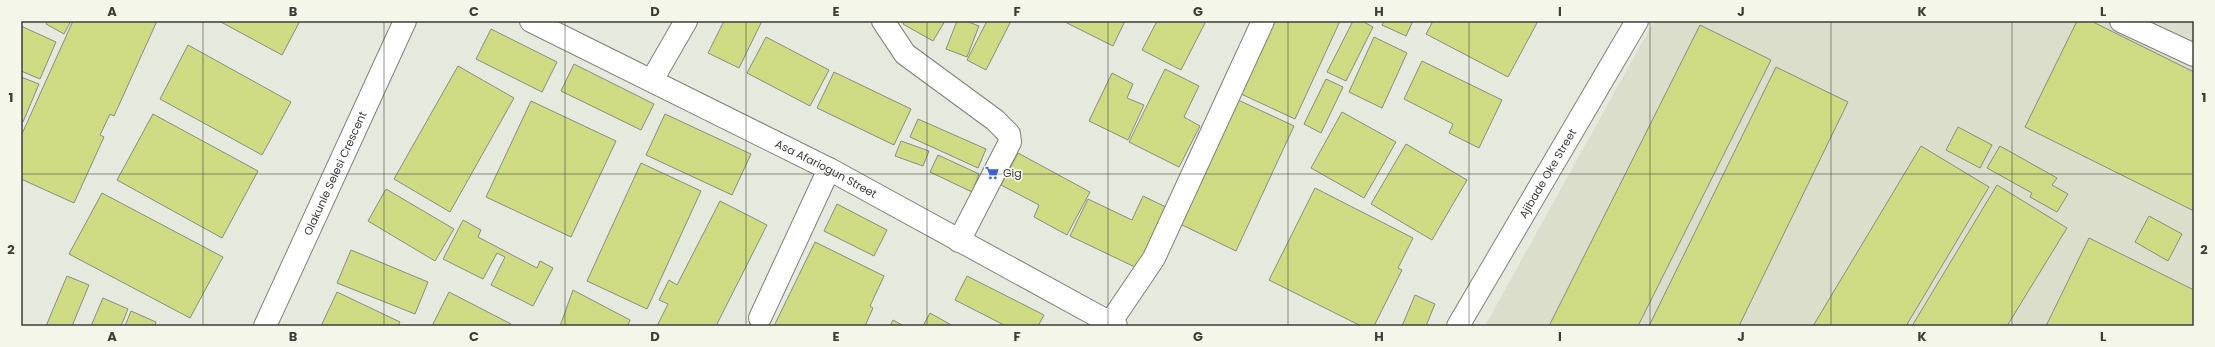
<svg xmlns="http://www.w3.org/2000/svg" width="2215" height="347" viewBox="0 0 2215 347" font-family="Poppins,sans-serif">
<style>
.built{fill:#dbdecb}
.building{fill:#cedb82;stroke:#8a8c81}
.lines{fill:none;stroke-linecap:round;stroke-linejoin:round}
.minor-casing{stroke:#808378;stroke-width:24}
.minor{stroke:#fff;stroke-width:22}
.grid{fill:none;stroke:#3c3d38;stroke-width:1;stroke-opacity:0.55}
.labels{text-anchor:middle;stroke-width:3.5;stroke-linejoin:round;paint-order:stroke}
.street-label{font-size:11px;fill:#3c3d38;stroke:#f4f6ea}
.poi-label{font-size:11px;fill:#3c3d38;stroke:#f4f6ea;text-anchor:start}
.neatline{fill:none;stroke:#3c3d38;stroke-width:1.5}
.grid-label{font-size:13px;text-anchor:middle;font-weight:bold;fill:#3c3d38}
</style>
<rect width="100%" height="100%" fill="#e6e9dd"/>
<polygon class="built" points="1654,21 2194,21 2194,326 1485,326"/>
<g class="building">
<polygon points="48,21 71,21 64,34 46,24"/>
<polygon points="73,21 157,21 114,116 110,114 100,135 104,137 74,203 21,179 21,136"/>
<polygon points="219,21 300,21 282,55"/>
<polygon points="724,21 762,21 739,68 708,53"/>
<polygon points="905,21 945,21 933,41 903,24"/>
<polygon points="957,21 966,21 979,26 967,57 946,49"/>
<polygon points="987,21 1011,21 986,70 967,60"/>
<polygon points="1063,21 1125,21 1113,46"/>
<polygon points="1157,21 1206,21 1181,70 1142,50"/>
<polygon points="1271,21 1340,21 1295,119 1239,93"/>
<polygon points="1353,21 1362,21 1373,27 1346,81 1327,72"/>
<polygon points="1384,21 1413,21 1406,36 1382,25"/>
<polygon points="1433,21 1538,21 1508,77 1426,34"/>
<polygon points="2077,21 2091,21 2194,72 2194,211 2025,127"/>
<polygon points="1700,25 1771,60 1638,326 1549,326"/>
<polygon points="21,26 56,42 40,79 21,71"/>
<polygon points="491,29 557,62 542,92 476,59"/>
<polygon points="766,37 829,70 810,106 747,73"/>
<polygon points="1374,37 1407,53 1382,108 1349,92"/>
<polygon points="188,45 291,102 262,155 160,99"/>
<polygon points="1422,61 1502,100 1479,148 1449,133 1453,124 1404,99"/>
<polygon points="574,64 654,104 641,130 561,91"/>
<polygon points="458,66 514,98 450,212 394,179"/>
<polygon points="1776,67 1848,102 1739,326 1649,326"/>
<polygon points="1165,69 1199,86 1184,117 1200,126 1179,167 1129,142"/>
<polygon points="834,72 911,109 894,145 817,108"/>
<polygon points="1112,73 1133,84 1127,98 1144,105 1128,140 1089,121"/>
<polygon points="21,77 39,84 23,122 21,121"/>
<polygon points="1326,79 1343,87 1321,133 1304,124"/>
<polygon points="1236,99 1294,126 1236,251 1178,223"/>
<polygon points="531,101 616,141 571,237 486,197"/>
<polygon points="1342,112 1396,142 1364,198 1311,168"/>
<polygon points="153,114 258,171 222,238 117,180"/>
<polygon points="665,114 751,154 732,195 646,155"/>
<polygon points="918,119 986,149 978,168 910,137"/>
<polygon points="1958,127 1992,145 1980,168 1946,150"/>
<polygon points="901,141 929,151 923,166 895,156"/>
<polygon points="1406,144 1467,180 1432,240 1371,204"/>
<polygon points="1921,146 1989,187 1906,326 1813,326"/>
<polygon points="2000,146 2057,178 2052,185 2068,194 2057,212 2030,197 2032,193 1987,168"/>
<polygon points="1018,153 1090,192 1067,235 1034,217 1039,205 1001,185"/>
<polygon points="938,155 979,174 972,192 930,172"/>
<polygon points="641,163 701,191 647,309 587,281"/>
<polygon points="1997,185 2067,228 2007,326 1912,326"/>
<polygon points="1315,188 1413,238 1398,268 1402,270 1374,326 1361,326 1269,280"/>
<polygon points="386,189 454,229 435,261 368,221"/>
<polygon points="102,193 223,257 190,318 69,254"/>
<polygon points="1143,196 1168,208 1139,269 1070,236 1088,199 1132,220"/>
<polygon points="720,201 767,225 716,326 657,326 668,304 659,300 669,280 677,285"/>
<polygon points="837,204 887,230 874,256 824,231"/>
<polygon points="2149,216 2182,234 2168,261 2135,242"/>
<polygon points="463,220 481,230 478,237 537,268 540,261 553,268 533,306 491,285 505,257 497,253 483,279 443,259"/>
<polygon points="2089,238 2194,290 2194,326 2046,326"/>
<polygon points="815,242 884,276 870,306 873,308 865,326 774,326"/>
<polygon points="351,250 428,282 415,314 337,283"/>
<polygon points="67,276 89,285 72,326 46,326"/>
<polygon points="967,276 1044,315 1038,326 1006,326 955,300"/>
<polygon points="573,290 630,320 628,325 630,326 560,326"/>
<polygon points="337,292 400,322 398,326 321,326"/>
<polygon points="449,292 511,324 510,326 432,326"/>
<polygon points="1415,295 1435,304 1426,326 1402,326"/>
<polygon points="103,298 128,309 121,326 91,326"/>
<polygon points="131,311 156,322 155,326 125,326"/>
<polygon points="930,313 953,326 923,326"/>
<polygon points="893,320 904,326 890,326"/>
</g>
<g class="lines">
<g class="minor-casing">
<g id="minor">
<path id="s1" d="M531,21L829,169L1116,326"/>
<polyline points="883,21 905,54 995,120 1009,134 1010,142 959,241"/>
<polyline points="2121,21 2194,55"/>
<polyline points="652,80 686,21"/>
<polyline points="760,318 829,169"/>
<polyline points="1110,323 1154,258 1263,21"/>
<path id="s2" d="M265,326L405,21"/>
<path id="s3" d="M1458,326L1637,21"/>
</g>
</g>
<use href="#minor" class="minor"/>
</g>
<path class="grid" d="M203,21V326M384,21V326M565,21V326M746,21V326M927,21V326M1108,21V326M1288,21V326M1469,21V326M1650,21V326M1831,21V326M2012,21V326M21,174H2194"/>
<defs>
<g id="supermarket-bare" transform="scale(1.08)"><path d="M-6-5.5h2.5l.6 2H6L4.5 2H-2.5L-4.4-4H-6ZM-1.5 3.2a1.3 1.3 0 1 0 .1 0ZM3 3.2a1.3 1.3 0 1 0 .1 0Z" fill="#3c63d4" stroke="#f4f6ea" stroke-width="2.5" paint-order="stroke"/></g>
</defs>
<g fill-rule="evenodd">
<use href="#supermarket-bare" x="992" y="173"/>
</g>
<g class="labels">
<g class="street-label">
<text dy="4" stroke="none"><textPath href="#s1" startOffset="330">Asa Afariogun Street</textPath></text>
<text dy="4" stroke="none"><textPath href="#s2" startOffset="168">Olakunle Selesi Crescent</textPath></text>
<text dy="4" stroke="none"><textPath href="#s3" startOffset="177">Ajibade Oke Street</textPath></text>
</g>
<g class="poi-label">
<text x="1003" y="177">Gig</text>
</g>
</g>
<rect width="2215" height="347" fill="none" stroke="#f4f6ea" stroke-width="44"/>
<rect x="22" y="22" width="2171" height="303" class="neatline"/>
<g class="grid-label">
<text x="112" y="16">A</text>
<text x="293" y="16">B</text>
<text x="474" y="16">C</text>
<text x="655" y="16">D</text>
<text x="836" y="16">E</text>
<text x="1017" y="16">F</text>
<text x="1198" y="16">G</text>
<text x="1379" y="16">H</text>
<text x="1560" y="16">I</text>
<text x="1741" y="16">J</text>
<text x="1922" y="16">K</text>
<text x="2103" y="16">L</text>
<text x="11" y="102">1</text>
<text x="2204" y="102">1</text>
<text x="11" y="254">2</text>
<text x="2204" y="254">2</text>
<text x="112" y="341">A</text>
<text x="293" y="341">B</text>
<text x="474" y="341">C</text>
<text x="655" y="341">D</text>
<text x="836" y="341">E</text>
<text x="1017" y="341">F</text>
<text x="1198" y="341">G</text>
<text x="1379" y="341">H</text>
<text x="1560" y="341">I</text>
<text x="1741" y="341">J</text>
<text x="1922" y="341">K</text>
<text x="2103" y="341">L</text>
</g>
</svg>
